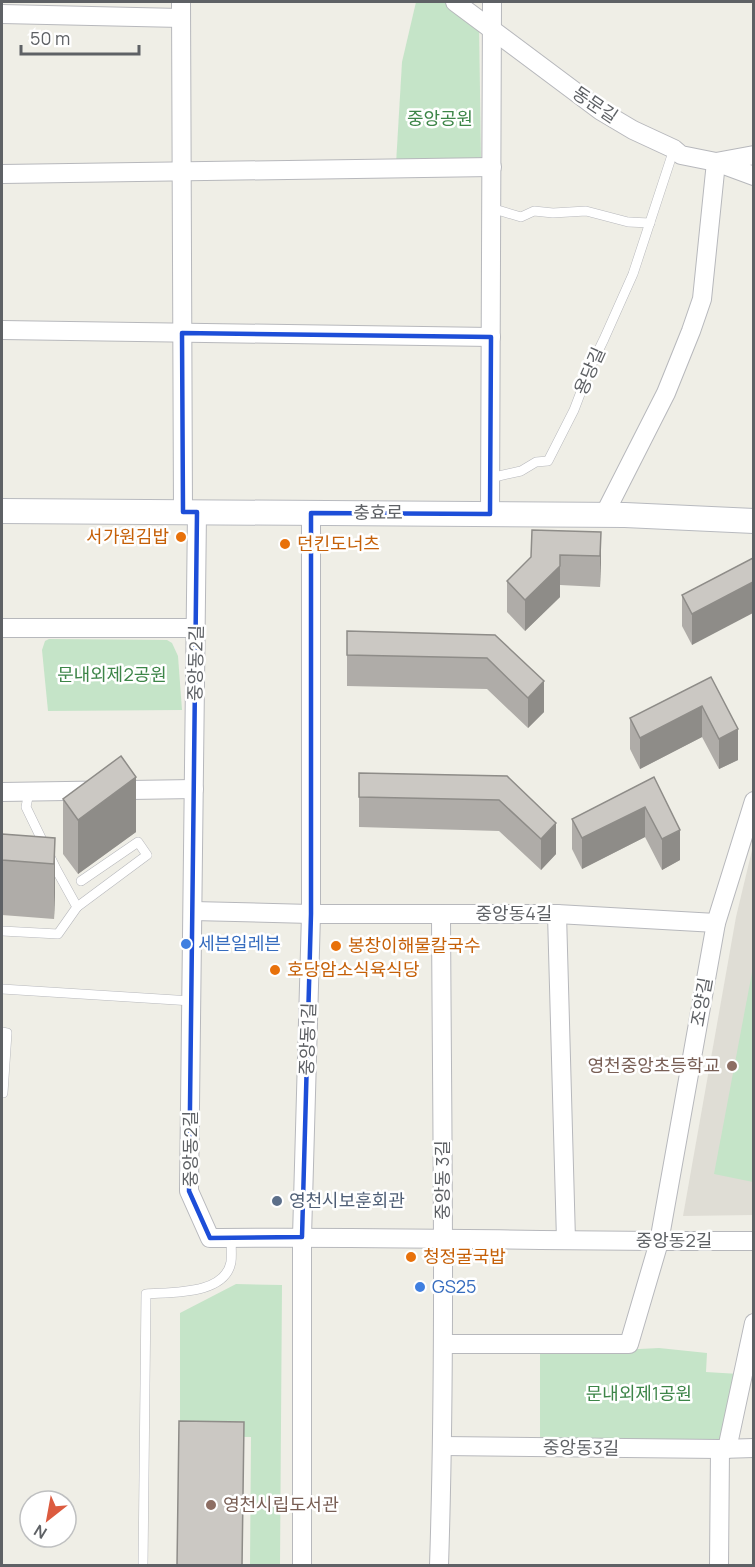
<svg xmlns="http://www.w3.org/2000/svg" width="755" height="1567" viewBox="0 0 755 1567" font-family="Manrope,'Noto Sans KR',sans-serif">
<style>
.education{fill:#dfddd5}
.green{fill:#c5e4c8}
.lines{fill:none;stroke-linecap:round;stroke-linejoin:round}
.lane-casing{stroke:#b7b8bc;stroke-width:10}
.street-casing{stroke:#b7b8bc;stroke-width:20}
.secondary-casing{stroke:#b8babf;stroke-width:26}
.lane{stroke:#fff;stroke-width:9}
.street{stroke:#fff;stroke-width:18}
.secondary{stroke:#fff;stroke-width:24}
.wall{fill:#afaca8}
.shaded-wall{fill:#8e8c88}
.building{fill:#cbc8c3;stroke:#8e8c88;stroke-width:1.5}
.marked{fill:none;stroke:#1d4ed8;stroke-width:4.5;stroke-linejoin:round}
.food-dot{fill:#e8710a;stroke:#fff;stroke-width:2}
.shop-dot{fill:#3f7fe0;stroke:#fff;stroke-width:2}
.education-dot{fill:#8d6e63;stroke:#fff;stroke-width:2}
.service-dot{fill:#5c6f8a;stroke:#fff;stroke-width:2}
.labels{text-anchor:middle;stroke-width:5;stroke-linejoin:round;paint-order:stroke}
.street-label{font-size:18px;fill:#5e6165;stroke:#fff}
.park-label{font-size:18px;fill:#3d8548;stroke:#fff}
.food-label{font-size:18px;fill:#c56008;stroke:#fff;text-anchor:start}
.shop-label{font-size:18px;fill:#366cbe;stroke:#fff;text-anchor:start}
.education-label{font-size:18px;fill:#785e54;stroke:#fff;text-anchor:end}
.service-label{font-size:18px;fill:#4e5e75;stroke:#fff;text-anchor:start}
</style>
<rect width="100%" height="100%" fill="#efeee6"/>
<polygon class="education" points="753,846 753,1215 683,1216 736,917"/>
<g class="green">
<polygon points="416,2 449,2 479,22 481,162 396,164 402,62"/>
<polygon points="49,639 167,640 172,643 178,656 182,710 48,711 42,650 45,641"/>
<polygon points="753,967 753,1182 714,1174"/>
<polygon points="236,1284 282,1285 280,1565 250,1565 251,1437 180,1436 180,1313"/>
<polygon points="659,1348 707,1353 706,1372 739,1374 725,1440 540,1438 540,1354"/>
</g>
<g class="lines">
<g class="lane-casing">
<g id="lane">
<polyline points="491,208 521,217 534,211 553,213 586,211 628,222 650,223"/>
<polyline points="490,478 521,471 536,462 548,461 574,410 590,368 604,339 633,274 674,149"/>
<polyline points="77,907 147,855 138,842 81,881"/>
<polyline points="2,931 58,934 77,907 56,869 26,807 29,792"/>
<polyline points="2,989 192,1001"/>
<polyline points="2,1032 7,1033 3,1093 2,1093"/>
<path d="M143,1566L146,1294C172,1292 225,1295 231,1262C232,1254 231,1246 231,1238"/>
</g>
</g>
<g class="street-casing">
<g id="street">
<polyline points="181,2 183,512"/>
<polyline points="455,2 601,111 633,130 674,149 681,155 716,162 754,176"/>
<polyline points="2,14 181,18"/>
<polyline points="2,174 492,167"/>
<polyline points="2,330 491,337"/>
<path d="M197,512L189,1191L210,1238C391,1236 572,1242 754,1241"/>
<polyline points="490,514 492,2"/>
<polyline points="604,515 666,393 691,331 702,299 716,162 754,155"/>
<polyline points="2,628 196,628"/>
<polyline points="2,792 194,789"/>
<polyline points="193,911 311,914 557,914 716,923"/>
<polyline points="557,914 566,1240"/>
<polyline points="443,1344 629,1344 659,1242 716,923 754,801"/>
<polyline points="443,1446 720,1449"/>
<polyline points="727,1449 754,1323"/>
<polyline points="302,1566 302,1237 311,914 311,513"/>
<path d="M439,1566C446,1348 442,1131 441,914"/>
<polyline points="719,1566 720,1449 754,1448"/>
</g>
</g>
<g class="secondary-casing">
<polyline id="secondary" points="2,511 625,515 754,521"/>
</g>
<use href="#lane" class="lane"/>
<use href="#street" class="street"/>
<use href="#secondary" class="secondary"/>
</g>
<g class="wall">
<polygon points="601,532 600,587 560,585 560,597 525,631 507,612 507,581"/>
<polygon points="753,558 692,645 682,626 682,595"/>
<polygon points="347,631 495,635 544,712 528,728 487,689 347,686"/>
<polygon points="711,677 738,760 719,769 702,737 640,769 630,749 630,718"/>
<polygon points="359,773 507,776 556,854 541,870 499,831 359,827"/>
<polygon points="654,777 680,860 662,870 645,837 582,869 572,849 572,819"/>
<polygon points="63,799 136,832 78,874 63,854"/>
<polygon points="2,834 55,838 55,893 54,919 2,915"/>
</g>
<g class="shaded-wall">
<polygon points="601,532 601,563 600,587 600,556"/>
<polygon points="560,555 560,597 525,631 525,600"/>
<polygon points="753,582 753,613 692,645 692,614"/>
<polygon points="544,681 544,712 528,728 528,698"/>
<polygon points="702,706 702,737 640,769 640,738"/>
<polygon points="738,729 738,760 719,769 719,739"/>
<polygon points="136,777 136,832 78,874 78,820"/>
<polygon points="645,807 645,837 582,869 582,838"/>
<polygon points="556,823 556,854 541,870 541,839"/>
<polygon points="680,830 680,860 662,870 662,839"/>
<polygon points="55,838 55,893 54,919 54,864"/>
</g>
<g class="building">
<polygon points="532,530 601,532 600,556 560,555 560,566 525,600 507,581 531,557"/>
<polygon points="753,558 753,582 692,614 682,595"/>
<polygon points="347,631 495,635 544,681 528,698 487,658 347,655"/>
<polygon points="711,677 738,729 719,739 702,706 640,738 630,718"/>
<polygon points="121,756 136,777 78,820 63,799"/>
<polygon points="359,773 507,776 556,823 541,839 499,800 359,797"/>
<polygon points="654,777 680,830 662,839 645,807 582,838 572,819"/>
<polygon points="2,834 55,838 54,864 2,860"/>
<polygon points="179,1421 244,1422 242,1566 177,1566"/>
</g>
<path class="marked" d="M182,333L491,337L490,514L311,513V914L302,1237L210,1238L189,1191L197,512H183Z"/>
<g class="food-dot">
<circle cx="181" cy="537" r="6"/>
<circle cx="285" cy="544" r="6"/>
<circle cx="336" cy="946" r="6"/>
<circle cx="275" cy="970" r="6"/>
<circle cx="411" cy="1257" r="6"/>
</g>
<g class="shop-dot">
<circle cx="186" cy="944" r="6"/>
<circle cx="420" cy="1287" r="6"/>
</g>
<g class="education-dot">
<circle cx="732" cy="1066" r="6"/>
<circle cx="211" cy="1505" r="6"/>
</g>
<circle class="service-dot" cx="277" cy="1201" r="6"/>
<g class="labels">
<g class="street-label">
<text transform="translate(595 105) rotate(34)" y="6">동문길</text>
<text transform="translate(590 371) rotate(-66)" y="6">용당길</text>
<text x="378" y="519">충효로</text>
<text transform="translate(196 663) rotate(-89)" y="6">중앙동2길</text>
<text x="514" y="920">중앙동4길</text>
<text transform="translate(702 1002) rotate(-80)" y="6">조양길</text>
<text transform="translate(308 1039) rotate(-88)" y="6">중앙동1길</text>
<text transform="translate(191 1149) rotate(-90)" y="6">중앙동2길</text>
<text transform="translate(443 1180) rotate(-90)" y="6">중앙동 3길</text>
<text x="674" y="1247">중앙동2길</text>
<text transform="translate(581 1448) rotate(1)" y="6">중앙동3길</text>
</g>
<g class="park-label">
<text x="440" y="125">중앙공원</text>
<text x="112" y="681">문내외제2공원</text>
<text x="639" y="1400">문내외제1공원</text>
</g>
<g class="food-label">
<text x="169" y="543" text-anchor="end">서가원김밥</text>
<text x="297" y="550">던킨도너츠</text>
<text x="348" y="952">봉창이해물칼국수</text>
<text x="287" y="976">호당암소식육식당</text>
<text x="423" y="1263">청정굴국밥</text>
</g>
<g class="shop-label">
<text x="198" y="950">세븐일레븐</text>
<text x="432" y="1293">GS25</text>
</g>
<g class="education-label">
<text x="720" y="1072">영천중앙초등학교</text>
<text x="223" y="1511" text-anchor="start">영천시립도서관</text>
</g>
<g class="service-label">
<text x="289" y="1207">영천시보훈회관</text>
</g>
</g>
<rect width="755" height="1567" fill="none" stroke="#5e6165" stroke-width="6"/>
<g transform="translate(48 1519) rotate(211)"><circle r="28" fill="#ffffff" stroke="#bfc0c1" stroke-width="1.5"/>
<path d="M0-4.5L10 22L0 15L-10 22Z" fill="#dc5b3f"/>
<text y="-9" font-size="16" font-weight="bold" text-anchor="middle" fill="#5e6165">N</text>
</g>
<path d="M21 45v9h118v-9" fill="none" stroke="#5e6165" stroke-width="3"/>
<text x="30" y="45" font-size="18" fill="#5e6165" stroke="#ffffff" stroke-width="4.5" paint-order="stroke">50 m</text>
</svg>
